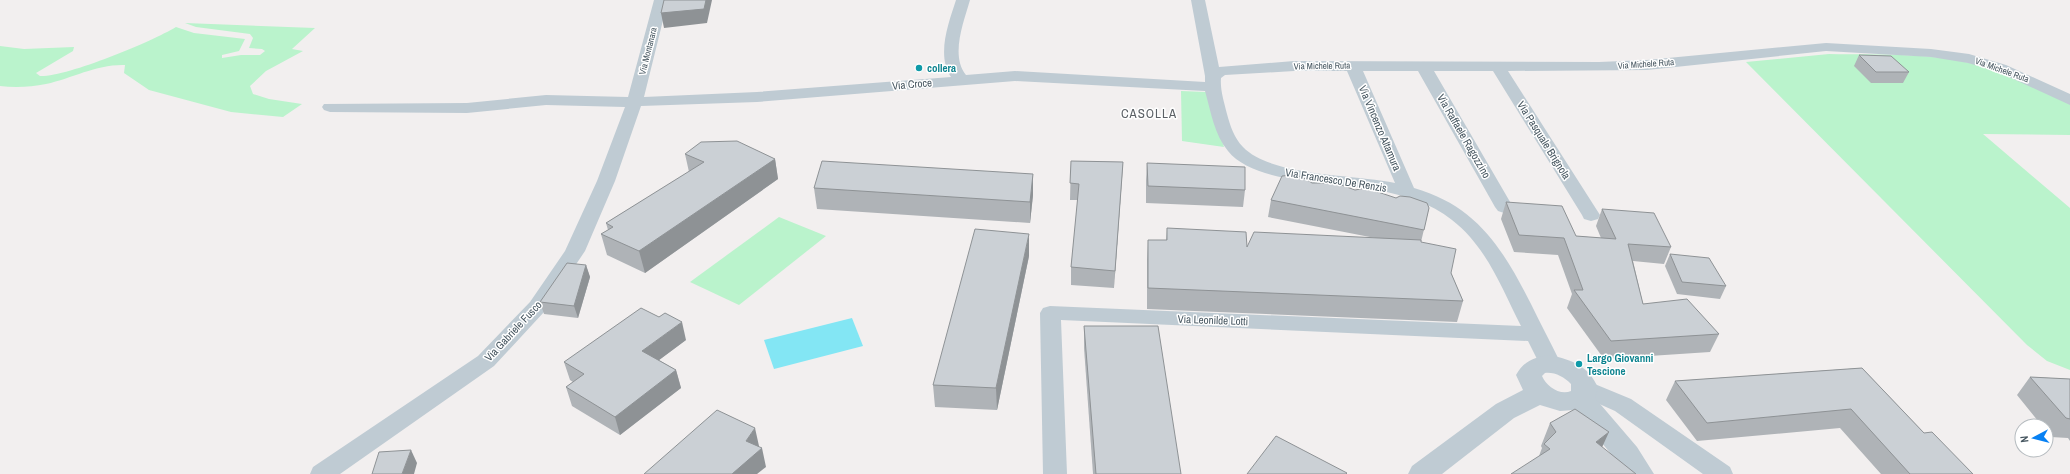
<svg xmlns="http://www.w3.org/2000/svg" width="2070" height="474" viewBox="0 0 2070 474" font-family="'Archivo Narrow',sans-serif">
<style>
.green{fill:#baf3cc}
.water{fill:#83e6f4}
.lines{fill:none;stroke-linecap:round;stroke-linejoin:round}
.minor{fill:#bfcbd3;fill-rule:evenodd}
.tertiary{fill:#bfcbd3;fill-rule:evenodd}
.wall{fill:#afb3b7}
.shaded-wall{fill:#8e9295}
.building{fill:#cbd0d5;stroke:#8e9295}
.culture-dot{fill:#0f9aa8;stroke:#fff;stroke-width:1.5}
.labels{text-anchor:middle;stroke-width:3;stroke-linejoin:round;paint-order:stroke}
.far-street-label{font-size:9px;fill:#45555f;stroke:#fff}
.culture-label{font-size:11px;font-weight:bold;fill:#0d838f;stroke:#fff;text-anchor:start}
.street-label{font-size:11px;fill:#45555f;stroke:#fff}
.quarter-label{font-size:13px;letter-spacing:1px;fill:#5b6065;stroke:#fff}
</style>
<rect width="100%" height="100%" fill="#f2efef"/>
<g class="green">
<path d="M185,23L315,28L292,49L303,51L266,71L250,86L253,94L269,99L302,104L283,117L231,112L149,90L124,73L125,65C97,64 73,78 46,84C31,87 15,88 0,86V46L24,49L74,47L73,51L36,73L40,76C67,77 151,42 176,27L194,33L245,39L239,51L222,55V58L241,55H260L265,51L262,49L249,48L253,38L250,34L196,27Z"/>
<path d="M1829,54C1879,55 1933,52 1981,66C2012,75 2041,90 2070,104V135L1983,134L2070,208V370L2047,361L2027,345L1746,62Z"/>
<polygon points="1181,91 1206,92 1224,147 1182,141"/>
<polygon points="779,217 826,236 739,305 690,282"/>
</g>
<polygon class="water" points="852,318 863,346 774,369 764,340"/>
<g class="lines">
<g class="minor">
<path d="M654,0H668L644,97L757,92L951,77C936,55 949,22 956,0H970C964,21 950,56 966,75L1015,71L1205,82V76L1191,0H1205L1219,67L1294,61L1599,62L1647,60L1826,43L1931,49L1969,54L2006,65L2070,94V105L1996,71L1968,63L1931,57L1826,51L1647,70L1508,71L1600,215L1598,219L1591,221L1584,219L1582,215L1493,71H1434L1513,207L1510,211L1504,213L1498,211L1495,207L1418,71H1363L1414,188C1477,206 1503,249 1531,304C1541,325 1551,343 1561,364L1558,369L1550,372L1542,369L1528,341L1061,320L1067,474H1043L1040,313L1043,308L1050,306L1521,326C1502,289 1487,247 1452,220C1431,203 1403,195 1377,190C1337,183 1254,184 1228,151C1214,134 1211,112 1205,91L1015,81L757,102L641,106L615,181L585,251L544,312L494,366L340,474H310L313,467L478,356L530,302L565,251L597,181L625,107L546,105L467,113L330,112L324,110L322,107L324,104L467,103L546,95L628,97ZM1294,71H1347L1395,183C1354,174 1272,177 1243,147C1234,138 1230,125 1227,114C1224,102 1220,90 1221,78L1225,75Z"/>
<polygon points="1585,380 1631,399 1730,467 1733,474 1703,474 1615,411 1577,394 1574,388 1577,382"/>
</g>
<path class="tertiary" d="M1550,355C1572,360 1589,366 1598,388L1595,398L1637,447L1654,474H1625L1617,461L1574,410L1560,411L1540,405L1514,418L1442,474H1408L1412,466L1496,404L1523,390L1516,375C1524,361 1534,357 1550,355ZM1545,373C1555,372 1564,377 1571,384V391C1560,396 1546,386 1542,376Z"/>
</g>
<g class="wall">
<polygon points="1859,55 1909,72 1903,83 1871,83 1854,66"/>
<polygon points="685,154 775,159 778,179 645,273 607,255 601,234 608,230 606,223 689,172"/>
<polygon points="1071,161 1123,162 1114,288 1071,285 1071,267 1078,200 1070,200"/>
<polygon points="1147,163 1245,190 1243,207 1146,203 1146,180"/>
<polygon points="1033,174 1033,195 1030,223 817,209 814,188"/>
<polygon points="1355,190 1429,208 1421,242 1451,273 1463,301 1457,322 1147,309 1147,260 1148,240 1166,240 1167,228 1247,247 1375,238 1268,217 1271,200"/>
<polygon points="1506,202 1576,236 1601,238 1596,226 1602,209 1671,247 1664,264 1633,261 1643,304 1719,334 1710,352 1604,359 1567,308 1572,294 1558,255 1514,252 1501,219"/>
<polygon points="1670,254 1726,286 1720,299 1677,294 1665,266"/>
<polygon points="1029,256 997,410 935,407 933,385"/>
<polygon points="586,265 590,277 578,318 544,314 540,302"/>
<polygon points="1084,326 1181,474 1093,474 1084,348"/>
<polygon points="686,340 659,360 676,370 681,388 620,435 572,406 566,387 573,382 570,380 564,362"/>
<polygon points="1862,368 1924,433 1973,474 1881,474 1840,428 1697,441 1666,400 1675,381"/>
<polygon points="2030,377 2070,379 2070,441 2068,438 2051,437 2046,430 2046,426 2042,426 2017,395"/>
<polygon points="1550,423 1602,447 1539,456 1542,448 1541,446"/>
</g>
<g class="shaded-wall">
<polygon points="706,0 712,0 707,23 664,28 661,13"/>
<polygon points="775,159 778,179 645,273 639,251"/>
<polygon points="1123,162 1122,179 1114,288 1115,271"/>
<polygon points="1033,174 1033,195 1030,223 1030,202"/>
<polygon points="1029,234 1029,256 997,410 996,388"/>
<polygon points="586,265 590,277 578,318 574,306"/>
<polygon points="682,322 686,340 647,369 642,351"/>
<polygon points="676,370 681,388 620,435 615,417"/>
<polygon points="755,428 759,446 751,457 762,448 766,467 757,474 732,474 746,441"/>
<polygon points="1609,432 1599,454 1596,442"/>
<polygon points="411,450 417,463 414,474 402,474"/>
</g>
<g class="building">
<polygon points="664,0 706,0 704,9 661,13"/>
<polygon points="1859,55 1891,56 1909,72 1876,72"/>
<polygon points="737,141 775,159 639,251 601,234 613,227 606,223 704,162 685,154 701,142"/>
<polygon points="822,161 1033,174 1030,202 814,188"/>
<polygon points="1071,161 1123,162 1115,271 1071,267 1079,184 1070,183"/>
<polygon points="1147,163 1245,167 1245,190 1148,186"/>
<polygon points="1294,175 1306,179 1312,183 1336,183 1355,190 1366,188 1396,198 1400,196 1410,197 1427,203 1429,208 1424,230 1271,200 1282,176"/>
<polygon points="1506,202 1562,206 1576,236 1616,239 1602,209 1654,213 1671,247 1628,244 1643,304 1687,299 1719,334 1611,341 1574,290 1583,290 1564,238 1519,235"/>
<polygon points="1167,228 1246,232 1247,247 1254,232 1421,240 1421,242 1456,249 1451,273 1463,301 1148,288 1148,240 1167,240"/>
<polygon points="975,229 1029,234 996,388 933,385"/>
<polygon points="1670,254 1709,258 1726,286 1682,282"/>
<polygon points="567,263 586,265 574,306 540,302"/>
<polygon points="641,308 659,317 665,313 682,322 642,351 676,370 615,417 566,387 584,374 564,362"/>
<polygon points="1084,326 1158,326 1181,474 1096,474"/>
<polygon points="1862,368 1924,433 1932,432 1973,474 1910,474 1851,409 1707,423 1675,381"/>
<polygon points="2030,377 2070,379 2070,419 2066,418"/>
<polygon points="1575,409 1609,432 1596,442 1636,474 1511,474 1550,449 1544,444 1556,432 1550,423"/>
<polygon points="717,410 755,428 746,441 762,448 732,474 644,474"/>
<polygon points="1276,436 1347,473 1346,474 1247,474"/>
<polygon points="411,450 402,474 372,474 379,452"/>
</g>
<g class="culture-dot">
<circle cx="919" cy="68" r="4"/>
<circle cx="1579" cy="364" r="4"/>
</g>
<g class="labels">
<g class="far-street-label">
<text transform="translate(648 51) rotate(-76)" y="3">Via Montanara</text>
<text transform="translate(1646 64) rotate(-4)" y="3">Via Michele Ruta</text>
<text transform="translate(1322 66) rotate(-1)" y="3">Via Michele Ruta</text>
<text transform="translate(2002 70) rotate(20)" y="3">Via Michele Ruta</text>
</g>
<g class="culture-label">
<text x="927" y="72">collera</text>
<text x="1587" y="362">Largo Giovanni<tspan x="1587" dy="13">Tescione</tspan></text>
</g>
<g class="street-label">
<text transform="translate(912 84) rotate(-5)" y="4">Via Croce</text>
<text transform="translate(1380 128) rotate(67)" y="4">Via Vincenzo Altamura</text>
<text transform="translate(1464 136) rotate(60)" y="4">Via Raffaele Ragozzino</text>
<text transform="translate(1544 140) rotate(58)" y="4">Via Pasquale Brignola</text>
<text transform="translate(1336 180) rotate(9)" y="4">Via Francesco De Renzis</text>
<text transform="translate(1213 320) rotate(2)" y="4">Via Leonilde Lotti</text>
<text transform="translate(513 331) rotate(-47)" y="4">Via Gabriele Fusco</text>
</g>
<g class="quarter-label">
<text x="1149" y="118">CASOLLA</text>
</g>
</g>
<g transform="translate(2034 438) rotate(263)"><circle r="19" fill="#ffffff" stroke="#b5bbbf"/>
<path d="M0-3L7 15L0 10L-7 15Z" fill="#0881f3"/>
<text y="-6" font-size="11" font-weight="bold" text-anchor="middle" fill="#45555f">N</text>
</g>
</svg>
